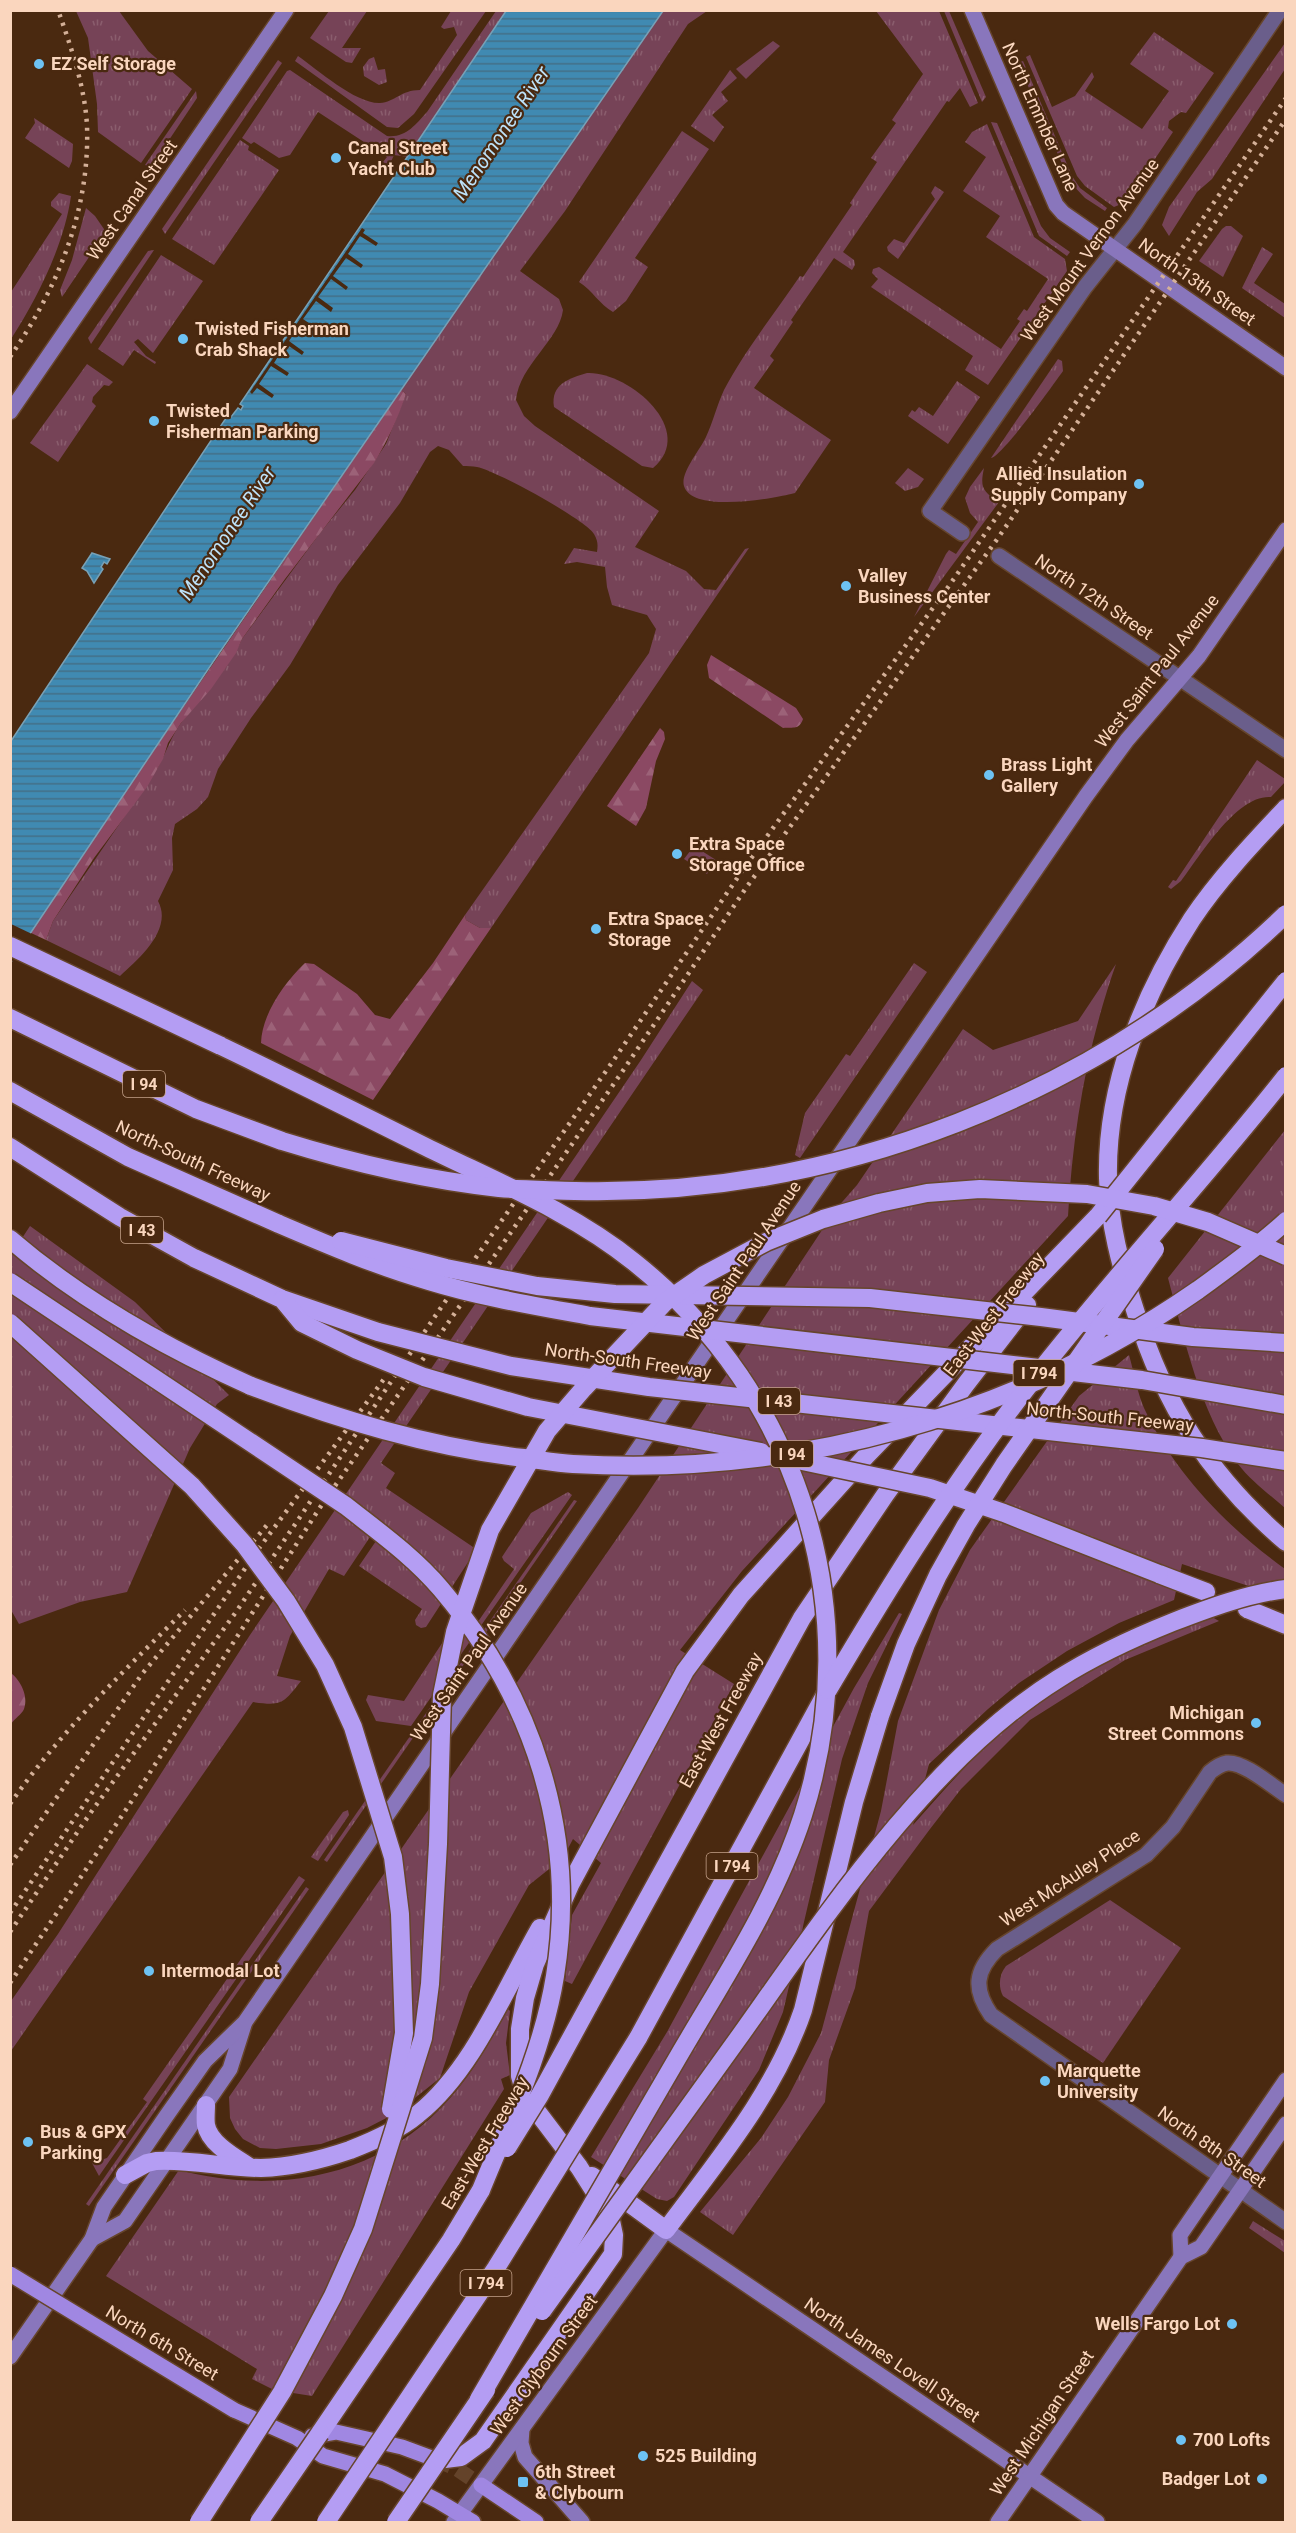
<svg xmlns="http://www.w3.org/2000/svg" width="1296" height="2533" viewBox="0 0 1296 2533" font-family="Roboto,sans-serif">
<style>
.grass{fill:url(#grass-tufts)}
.forest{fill:url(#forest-firs)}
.water{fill:url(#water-rules);stroke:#78a1b6;stroke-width:1.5}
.pier{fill:#4a2910}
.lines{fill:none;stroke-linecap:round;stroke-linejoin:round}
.primary-tunnel{stroke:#64432a;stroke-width:15;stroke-dasharray:15 8;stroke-linecap:butt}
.street-casing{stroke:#66452c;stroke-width:18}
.secondary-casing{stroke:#66452c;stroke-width:18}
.primary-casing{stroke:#66452c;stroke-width:18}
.highway-casing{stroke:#66452c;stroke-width:21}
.street{stroke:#6a5e8b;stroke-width:15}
.secondary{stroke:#8976bc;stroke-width:15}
.primary{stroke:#a087e2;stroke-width:15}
.highway{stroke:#b49df3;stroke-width:18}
.rail{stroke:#d4b098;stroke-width:4.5;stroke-dasharray:3 6;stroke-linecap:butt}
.primary-bridge-casing{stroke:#66452c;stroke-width:18;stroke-linecap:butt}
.highway-bridge-casing{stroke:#66452c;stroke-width:21;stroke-linecap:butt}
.primary-bridge{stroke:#a087e2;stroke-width:15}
.highway-bridge{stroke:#b49df3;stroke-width:18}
.poi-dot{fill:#6dc2f3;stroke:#4a2910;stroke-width:2}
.labels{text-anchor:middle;stroke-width:4.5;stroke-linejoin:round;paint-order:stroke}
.shield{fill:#4a2910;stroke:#c5a28a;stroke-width:1.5}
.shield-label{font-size:16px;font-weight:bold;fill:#fad6be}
.poi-label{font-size:18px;font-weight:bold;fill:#fad6be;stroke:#4a2910;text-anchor:start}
.street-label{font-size:18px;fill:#fad6be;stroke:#4a2910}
.water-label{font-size:20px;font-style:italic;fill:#bde2f9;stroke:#4a2910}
</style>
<defs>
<pattern id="grass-tufts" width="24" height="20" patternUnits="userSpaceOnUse" patternTransform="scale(1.5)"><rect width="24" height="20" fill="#764357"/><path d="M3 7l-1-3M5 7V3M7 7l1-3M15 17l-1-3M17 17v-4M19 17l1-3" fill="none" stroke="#8a5d6d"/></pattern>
<pattern id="forest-firs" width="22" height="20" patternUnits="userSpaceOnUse" patternTransform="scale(1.5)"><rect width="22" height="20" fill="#8b4963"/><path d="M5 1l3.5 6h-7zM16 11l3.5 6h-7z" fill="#9c6278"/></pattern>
<pattern id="water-rules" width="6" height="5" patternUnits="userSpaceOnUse" patternTransform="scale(1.5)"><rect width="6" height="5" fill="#408ab2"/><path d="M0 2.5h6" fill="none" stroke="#447088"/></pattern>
</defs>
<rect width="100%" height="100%" fill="#4a2910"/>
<g class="grass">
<polygon points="76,11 119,11 148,51 192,89 141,163 98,132 97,104 88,38"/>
<polygon points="329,11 367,11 342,48 361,48 352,63 346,62 310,38"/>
<path d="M451,11H486L414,114L398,128L387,127L295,61L298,56C318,70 356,104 380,103C395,102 401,90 420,90L457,35L454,27L444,29L441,27Z"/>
<path d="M496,11H506L409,157L394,155L389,166L383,162L387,157L318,112L290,155L279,158L254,142L251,144L242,138L287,71L290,70L387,136C406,138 415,125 427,112Z"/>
<path d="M662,11H707L688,24L565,211L520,271L559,299L563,310C559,341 520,364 516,400L524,416L535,426L659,511L635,547L686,571L704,589L716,590L745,549L749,548L491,928H480L466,920L465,915L649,653L656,629L647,615L612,605L607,587L605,567L577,562L564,564L574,548L597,552C598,545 598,541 594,534C586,520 495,470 477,467C473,466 467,466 463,466L449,450L438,446L430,452L400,503L338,585L290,665L251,718L218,769L208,797L197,809L175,824L172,838L173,870L158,901C173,929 140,958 120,976L46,940L53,921L157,769C166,754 170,738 181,723C202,695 227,672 242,639L320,533L355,490L386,444L406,394L401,390Z"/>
<path d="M876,11H939L978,103L970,107L960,88L949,102L947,101L843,252L854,260L855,265L852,270L834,258L791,320L793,322L770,356L774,360L754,388L831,440L795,493L791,494C770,499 692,513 684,486C680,473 700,450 706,437C713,422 717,405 724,390C745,350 775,313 800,276L803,277L852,205L850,203L877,162L871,158L896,123L892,120L923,74Z"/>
<polygon points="944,11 949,11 986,97 982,102"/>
<polygon points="1154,32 1214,73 1186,113 1181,112 1169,121 1168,128 1173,132 1126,202 1114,207 1085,186 1077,176 1026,57 1030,55 1052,107 1075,96 1092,72 1094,77 1085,91 1142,129 1169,91 1130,64"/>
<polygon points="773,41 780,46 746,79 736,69"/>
<polygon points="1285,43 1285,69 1212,179 1197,192 1169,236 1162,225 1169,207"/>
<polygon points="374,57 378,70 385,69 387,82 379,85 364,76 363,67 369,59"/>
<polygon points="278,60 282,63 165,234 162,229"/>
<polygon points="1023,61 1072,176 1080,188 1107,208 1105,211 1085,198 1070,182 1018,63"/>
<polygon points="730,70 737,78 721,92 728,101 712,115 724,127 714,142 691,126"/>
<polygon points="196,91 197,98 151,167 145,165"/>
<polygon points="34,118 73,144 72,161 69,168 25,138 35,123"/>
<polygon points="991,122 997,123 1041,226 1050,238 1070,252 1067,256 1039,236"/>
<polygon points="987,124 1034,237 1065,259 1067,271 988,385 965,370 973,356 871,287 878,279 872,273 873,269 879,267 1001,349 1020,321 1017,319 1024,309 1027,311 1048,279 986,237 1000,216 963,191 986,157 965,142 972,132"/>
<path d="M682,131L709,149L635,258L648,267L626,301L613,312C599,304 593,291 579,282Z"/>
<polygon points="240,140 249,146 248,150 279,170 214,265 172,239"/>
<polygon points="935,186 944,192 898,259 888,251 887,247 894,239 904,243 935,199 931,193"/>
<path d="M59,193L71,196C64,245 38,297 11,339V292L62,214L51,206V202Z"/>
<polygon points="86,208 95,216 106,232 62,297 60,290 72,260"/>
<polygon points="1226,226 1231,226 1243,236 1223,277 1199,261 1222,229"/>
<polygon points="1262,247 1273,254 1254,283 1285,304 1285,318 1242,288"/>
<polygon points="154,250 91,344 88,338 148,251"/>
<polygon points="161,255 203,281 153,353 138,339 134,342 146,356 156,362 155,364 134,350 123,366 98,349"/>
<path d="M1058,359L1062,361L1063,371C1053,385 1003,455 991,458Z"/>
<polygon points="87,364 113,382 109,386 104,385 93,397 92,402 96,406 58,462 30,443"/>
<path d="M587,373C628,371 698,430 653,468L642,466L554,407C550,384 570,378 587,373Z"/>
<polygon points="957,381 980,397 948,444 908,416 912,410 915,412 919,407 933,416"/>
<polygon points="908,468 924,479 918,487 905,491 895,483"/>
<path d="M984,468C980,487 982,491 999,502L914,617L946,554L949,550L956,554L978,522L970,513L965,498L970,487Z"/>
<path d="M1257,760L1285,779V782L1271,797C1237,794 1200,856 1181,881L1171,889L1168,887L1173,880L1176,881Z"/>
<polygon points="694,846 716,860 707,874 684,859"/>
<polygon points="914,963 927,972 800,1158 795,1155 805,1113 846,1054 850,1056"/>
<path d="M1116,964C1087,1046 1073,1129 1068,1216L742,1571L680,1650L734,1684L572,1984L565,1981L572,1915L601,1863L573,1839L563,1858L529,1885L469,1992L440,2078L396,2113L367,2128L321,2144L276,2149L260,2148L243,2139L235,2129L230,2118L229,2097L638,1508L836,1209L857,1185L963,1029L993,1050L1078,1021Z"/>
<path d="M692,981L703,990L381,1463L395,1473L386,1488L473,1547L474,1553L426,1627L421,1628L416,1625L415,1620L422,1609L359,1566L376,1541L370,1537L344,1576L329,1569L290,1636L277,1676L301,1681C283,1704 282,1706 253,1702L11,2051V2001L58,1934L250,1635L641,1060Z"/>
<path d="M1285,1130V1508C1270,1495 1250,1480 1238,1464C1199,1410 1185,1341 1168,1278Z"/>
<polygon points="30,1226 135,1302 229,1395 217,1404 190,1448 127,1592 80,1602 19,1624 11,1610 11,1255"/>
<path d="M1129,1355C1134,1372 1137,1392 1144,1408C1174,1473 1228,1528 1285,1569V1598L1182,1564L1174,1600L1119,1623L1067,1651L1019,1683L988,1709L929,1764L913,1825C945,1789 977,1751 1015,1721C1074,1673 1141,1642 1212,1617L1219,1621L1125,1660L1030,1720L961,1789L930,1829L869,1911L855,1988L829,2060L825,2102L733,2235L700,2212L761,2138L788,2097L821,2033L881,1811L898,1721L939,1610L970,1550L1079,1396Z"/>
<polygon points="568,1492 572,1495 411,1726 376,1721 366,1700 368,1695 404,1701 452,1628 469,1635 514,1569 504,1561 502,1557 531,1513"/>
<polygon points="574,1500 577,1501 327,1862 324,1860"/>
<polygon points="899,1613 902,1614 868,1683 842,1759 783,2012 759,2070 674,2197 667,2201 657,2199 591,2157 667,2032 854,1688"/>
<polygon points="348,1810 349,1815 318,1861 311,1857 343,1812"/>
<polygon points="299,1876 305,1880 99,2176 92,2163 107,2158 147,2102 143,2099"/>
<polygon points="306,1887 309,1889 89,2206 86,2204"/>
<path d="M1110,1900L1181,1948L1103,2063L1003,1996C998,1986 999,1975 1006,1966Z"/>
<path d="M508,2009L510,2011L506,2043L510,2075L501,2079L504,2089L312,2396L274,2390L252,2379L257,2369L106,2276L179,2170C278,2196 382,2177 451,2097C474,2071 491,2040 508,2009Z"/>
<polygon points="1253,2221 1285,2241 1285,2253 1249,2228"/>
</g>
<g class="forest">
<path d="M401,390L406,394C398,418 387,442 374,463L285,579L242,639L236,653L211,689L181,723L168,743L163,759L147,787L94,858L53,921L46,940L29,932Z"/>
<path d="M711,655L796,708L803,719C799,730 794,727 783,728L709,678L707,665Z"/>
<polygon points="660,728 664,732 665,739 656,761 646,808 636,826 607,806"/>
<path d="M465,915L466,920L480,928H491L373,1100L261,1043C262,1014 284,983 305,963L314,964L357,994L375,1015L390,1019L433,963Z"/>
<path d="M11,1673C20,1680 29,1696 24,1709C22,1714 14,1719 11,1724Z"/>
</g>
<g class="water">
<polygon points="506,11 663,11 213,662 11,962 11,741 228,415 231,417 238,408 241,410 243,406 240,404"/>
<polygon points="92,553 110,559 107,564 104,562 101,567 103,569 94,583 87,571 82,568"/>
</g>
<g class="pier">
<polygon points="362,228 365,230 363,233 378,243 376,246 360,236 348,254 363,265 361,268 346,258 333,276 348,287 346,290 331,279 318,297 333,308 331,312 316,301 303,319 319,330 316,333 301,323 289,341 304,352 302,355 286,344 274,363 289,373 287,376 271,366 259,384 274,395 272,398 257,388 252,394 250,392"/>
<polygon points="11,924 32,934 14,962 11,960"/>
</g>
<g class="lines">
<polyline class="primary-tunnel" points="437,2460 457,2469 481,2485"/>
<g class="street-casing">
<g id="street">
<polyline points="962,533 930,511 1085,287 1135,224 1280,10"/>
<polyline points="999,556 1286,750"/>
<path d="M1286,1795C1272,1786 1243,1761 1227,1763C1221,1764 1215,1768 1210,1772L1173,1827L1146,1855L997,1949C975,1971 973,1989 991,2015L1286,2222"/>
</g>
</g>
<g class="secondary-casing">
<g id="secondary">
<polyline points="972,10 1056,205 1063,213 1286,368"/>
<polyline points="10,412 286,10"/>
<polyline points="92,2239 125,2221 230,2069 244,2025"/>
<polyline points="1181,2257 1180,2235 1286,2080"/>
<polyline points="10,2357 92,2239 104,2207 167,2115 205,2061 245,2022 1086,796 1127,740 1199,656 1286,530"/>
<polyline points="522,2429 521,2443 525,2457 582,2522"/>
<polyline points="454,2522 666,2230 1097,2522"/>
<polyline points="998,2522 1181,2257 1201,2247 1286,2124"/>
</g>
</g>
<g class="primary-casing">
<g id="primary">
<polyline points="234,2410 297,2438 323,2456 385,2474 438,2501 473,2522"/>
<polyline points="312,2436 336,2432 402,2447 437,2460"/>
<polyline points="481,2485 536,2522"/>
</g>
</g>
<g class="highway-casing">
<g id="highway">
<path d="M1286,808C1253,843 1218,880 1192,919C1143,995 1106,1086 1108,1178C1109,1224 1121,1267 1135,1310C1164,1405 1210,1477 1286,1542"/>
<polyline points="10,946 221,1046"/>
<polyline points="10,1018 196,1109 282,1141"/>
<polyline points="10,1091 128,1157 279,1224"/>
<polyline points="10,1147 120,1217 194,1258 282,1299"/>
<path d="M10,1239C81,1300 166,1348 251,1386"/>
<polyline points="1159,1574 1206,1592"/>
<polyline points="1247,1609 1286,1625"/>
<polyline points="588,2007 802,1618 885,1495 966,1384 1027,1305"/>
<polyline points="638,2038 825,1695"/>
<path d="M206,2105C206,2111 205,2119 206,2125C209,2143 234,2157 248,2166"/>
<path d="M125,2175L147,2163L156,2161C191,2159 226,2168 261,2168C291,2167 321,2160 350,2150C373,2141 399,2130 418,2114C473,2070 505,1989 540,1928"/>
<path d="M592,2176L666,2230C717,2161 775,2093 803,2010L854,1802L880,1716"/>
<polyline points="320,2433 451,2240 481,2190"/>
<polyline points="437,2460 461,2457 483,2441 613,2254 614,2235 610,2216 579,2167 526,2097 520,2076 520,2029 525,1998 535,1964 570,1885 685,1671 741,1595 866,1456 1098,1216"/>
</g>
</g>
<use href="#street" class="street"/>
<use href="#secondary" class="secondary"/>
<use href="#primary" class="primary"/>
<use href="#highway" class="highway"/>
<g class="rail">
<path d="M10,357C57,289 90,211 87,126C85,87 71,47 58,10"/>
<path d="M10,1804C60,1732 123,1672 185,1610"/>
<polyline points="10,1865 142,1674 267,1525"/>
<polyline points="10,1913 257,1551 384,1379"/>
<polyline points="10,1932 89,1815 236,1612 440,1309 613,1061 744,868 951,583 1286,98"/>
<polyline points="10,1983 131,1802 319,1509 622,1072 746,888 998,538 1286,119"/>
</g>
<g class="primary-bridge-casing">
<polyline id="primary-bridge" points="10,2274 234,2410"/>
</g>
<g class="highway-bridge-casing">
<g id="highway-bridge">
<path d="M221,1046C290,1079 358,1113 426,1147C497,1182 572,1212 634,1262C800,1394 868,1611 803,1815C775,1902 724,1978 678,2057C612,2171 545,2285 479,2399"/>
<path d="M282,1141C353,1163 425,1180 499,1188C524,1190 550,1190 575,1191C836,1197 1098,1095 1286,914"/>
<polyline points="1098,1216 1286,981"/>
<path d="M279,1224C328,1245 377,1266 429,1281C481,1297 536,1306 590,1316L1142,1380L1286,1405"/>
<polyline points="341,1241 446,1268 537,1286 615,1294 870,1298 1041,1317 1193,1337 1286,1343"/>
<path d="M10,1282L346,1506C379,1532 414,1557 441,1589C534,1698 578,1835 555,1976C543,2051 509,2121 481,2190"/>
<polyline points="282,1299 378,1332 511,1366 649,1387 1202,1448 1286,1461"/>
<polyline points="283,1300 302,1323 357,1350 424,1377 528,1407 761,1452"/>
<polyline points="10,1323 192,1486 244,1544 286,1601 325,1665 353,1727 393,1857 400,1914 404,2033 391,2109"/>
<path d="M251,1386C340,1420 429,1447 524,1458C540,1460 557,1463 573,1464C795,1477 1016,1417 1198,1290C1228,1268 1258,1247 1286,1221"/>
<polyline points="788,1458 930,1488 1004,1513 1159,1574"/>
<path d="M828,1690C891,1583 957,1477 1033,1380C1114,1276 1204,1180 1286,1076"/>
<polyline points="880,1716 906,1644 938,1575 966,1525 1004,1465 1155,1249"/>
<polyline points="507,2148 540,2095 588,2007"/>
<path d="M542,2311C609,2218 675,2126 742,2033C828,1912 931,1758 1058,1679C1094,1656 1133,1638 1173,1622C1209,1608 1247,1594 1286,1589"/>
<polyline points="199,2522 282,2392 333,2296 363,2229 423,2038 430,1984 438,1844 442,1695 455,1632 490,1530 547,1431 584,1388 665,1302 704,1275 766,1242 823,1219 879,1203 927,1193 980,1189 1087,1194 1154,1206 1208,1222 1286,1256"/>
<polyline points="259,2522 320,2433"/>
<polyline points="326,2522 496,2268 638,2038"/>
<polyline points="396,2522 486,2390"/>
</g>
</g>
<use href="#primary-bridge" class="primary-bridge"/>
<use href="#highway-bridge" class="highway-bridge"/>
</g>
<g class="poi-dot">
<circle cx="39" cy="64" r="6"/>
<circle cx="336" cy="158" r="6"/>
<circle cx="183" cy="339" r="6"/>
<circle cx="154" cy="421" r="6"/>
<circle cx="1139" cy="484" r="6"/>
<circle cx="846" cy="586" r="6"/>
<circle cx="989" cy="775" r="6"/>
<circle cx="677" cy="854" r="6"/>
<circle cx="596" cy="929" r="6"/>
<circle cx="1256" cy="1723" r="6"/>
<circle cx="149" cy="1971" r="6"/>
<circle cx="1045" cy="2081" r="6"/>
<circle cx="28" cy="2142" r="6"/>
<circle cx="1232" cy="2324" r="6"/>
<circle cx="1181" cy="2440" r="6"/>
<circle cx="643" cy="2456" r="6"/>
<circle cx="1262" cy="2479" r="6"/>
<rect x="517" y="2476" width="12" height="12" rx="3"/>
</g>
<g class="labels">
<g class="shield">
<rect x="123" y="1071" width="42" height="26" rx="4.5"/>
<rect x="121" y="1217" width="42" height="26" rx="4.5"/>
<rect x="1013.5" y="1360" width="51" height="26" rx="4.5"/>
<rect x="758" y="1388" width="42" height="26" rx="4.5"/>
<rect x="771" y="1441" width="42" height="26" rx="4.5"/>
<rect x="706.5" y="1853" width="51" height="26" rx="4.5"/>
<rect x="460.5" y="2270" width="51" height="26" rx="4.5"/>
</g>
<g class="shield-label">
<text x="144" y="1090">I 94</text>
<text x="142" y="1236">I 43</text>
<text x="1039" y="1379">I 794</text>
<text x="779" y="1407">I 43</text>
<text x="792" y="1460">I 94</text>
<text x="732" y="1872">I 794</text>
<text x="486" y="2289">I 794</text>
</g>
<g class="poi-label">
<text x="51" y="70">EZ Self Storage</text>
<text x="348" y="154">Canal Street<tspan x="348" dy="21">Yacht Club</tspan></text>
<text x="195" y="335">Twisted Fisherman<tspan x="195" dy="21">Crab Shack</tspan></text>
<text x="166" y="417">Twisted<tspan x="166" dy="21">Fisherman Parking</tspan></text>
<text x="1127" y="480" text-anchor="end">Allied Insulation<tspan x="1127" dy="21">Supply Company</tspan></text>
<text x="858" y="582">Valley<tspan x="858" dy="21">Business Center</tspan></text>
<text x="1001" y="771">Brass Light<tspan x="1001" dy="21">Gallery</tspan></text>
<text x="689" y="850">Extra Space<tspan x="689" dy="21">Storage Office</tspan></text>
<text x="608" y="925">Extra Space<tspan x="608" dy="21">Storage</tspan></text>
<text x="1244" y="1719" text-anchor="end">Michigan<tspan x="1244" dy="21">Street Commons</tspan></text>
<text x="161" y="1977">Intermodal Lot</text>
<text x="1057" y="2077">Marquette<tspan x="1057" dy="21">University</tspan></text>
<text x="40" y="2138">Bus &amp; GPX<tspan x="40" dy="21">Parking</tspan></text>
<text x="1220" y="2330" text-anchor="end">Wells Fargo Lot</text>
<text x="1193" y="2446">700 Lofts</text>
<text x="655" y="2462">525 Building</text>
<text x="535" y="2478">6th Street<tspan x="535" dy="21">&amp; Clybourn</tspan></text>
<text x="1250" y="2485" text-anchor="end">Badger Lot</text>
</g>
<g class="street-label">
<text transform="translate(1040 117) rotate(66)" y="6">North Emmber Lane</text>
<text transform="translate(132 200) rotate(-55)" y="6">West Canal Street</text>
<text transform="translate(1090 250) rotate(-54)" y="6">West Mount Vernon Avenue</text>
<text transform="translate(1197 282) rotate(35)" y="6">North 13th Street</text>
<text transform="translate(1094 597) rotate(34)" y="6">North 12th Street</text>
<text transform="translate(1157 671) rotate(-52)" y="6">West Saint Paul Avenue</text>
<text transform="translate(193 1161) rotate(25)" y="6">North-South Freeway</text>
<text transform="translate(744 1261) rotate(-56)" y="6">West Saint Paul Avenue</text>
<text transform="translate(994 1314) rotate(-52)" y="6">East-West Freeway</text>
<text transform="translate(628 1361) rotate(8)" y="6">North-South Freeway</text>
<text transform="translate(1110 1417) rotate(6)" y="6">North-South Freeway</text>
<text transform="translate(469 1662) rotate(-55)" y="6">West Saint Paul Avenue</text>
<text transform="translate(721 1720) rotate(-61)" y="6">East-West Freeway</text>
<text transform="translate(1070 1878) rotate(-33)" y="6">West McAuley Place</text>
<text transform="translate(485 2143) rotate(-59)" y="6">East-West Freeway</text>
<text transform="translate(1212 2147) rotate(35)" y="6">North 8th Street</text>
<text transform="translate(162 2343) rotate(31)" y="6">North 6th Street</text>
<text transform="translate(892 2360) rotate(34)" y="6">North James Lovell Street</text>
<text transform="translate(544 2365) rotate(-54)" y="6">West Clybourn Street</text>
<text transform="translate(1042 2423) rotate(-56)" y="6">West Michigan Street</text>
</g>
<g class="water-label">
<text transform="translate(501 133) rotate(-56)" y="7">Menomonee River</text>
<text transform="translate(227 533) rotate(-56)" y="7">Menomonee River</text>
</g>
</g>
<rect width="1296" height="2533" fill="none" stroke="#fad6be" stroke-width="24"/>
</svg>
